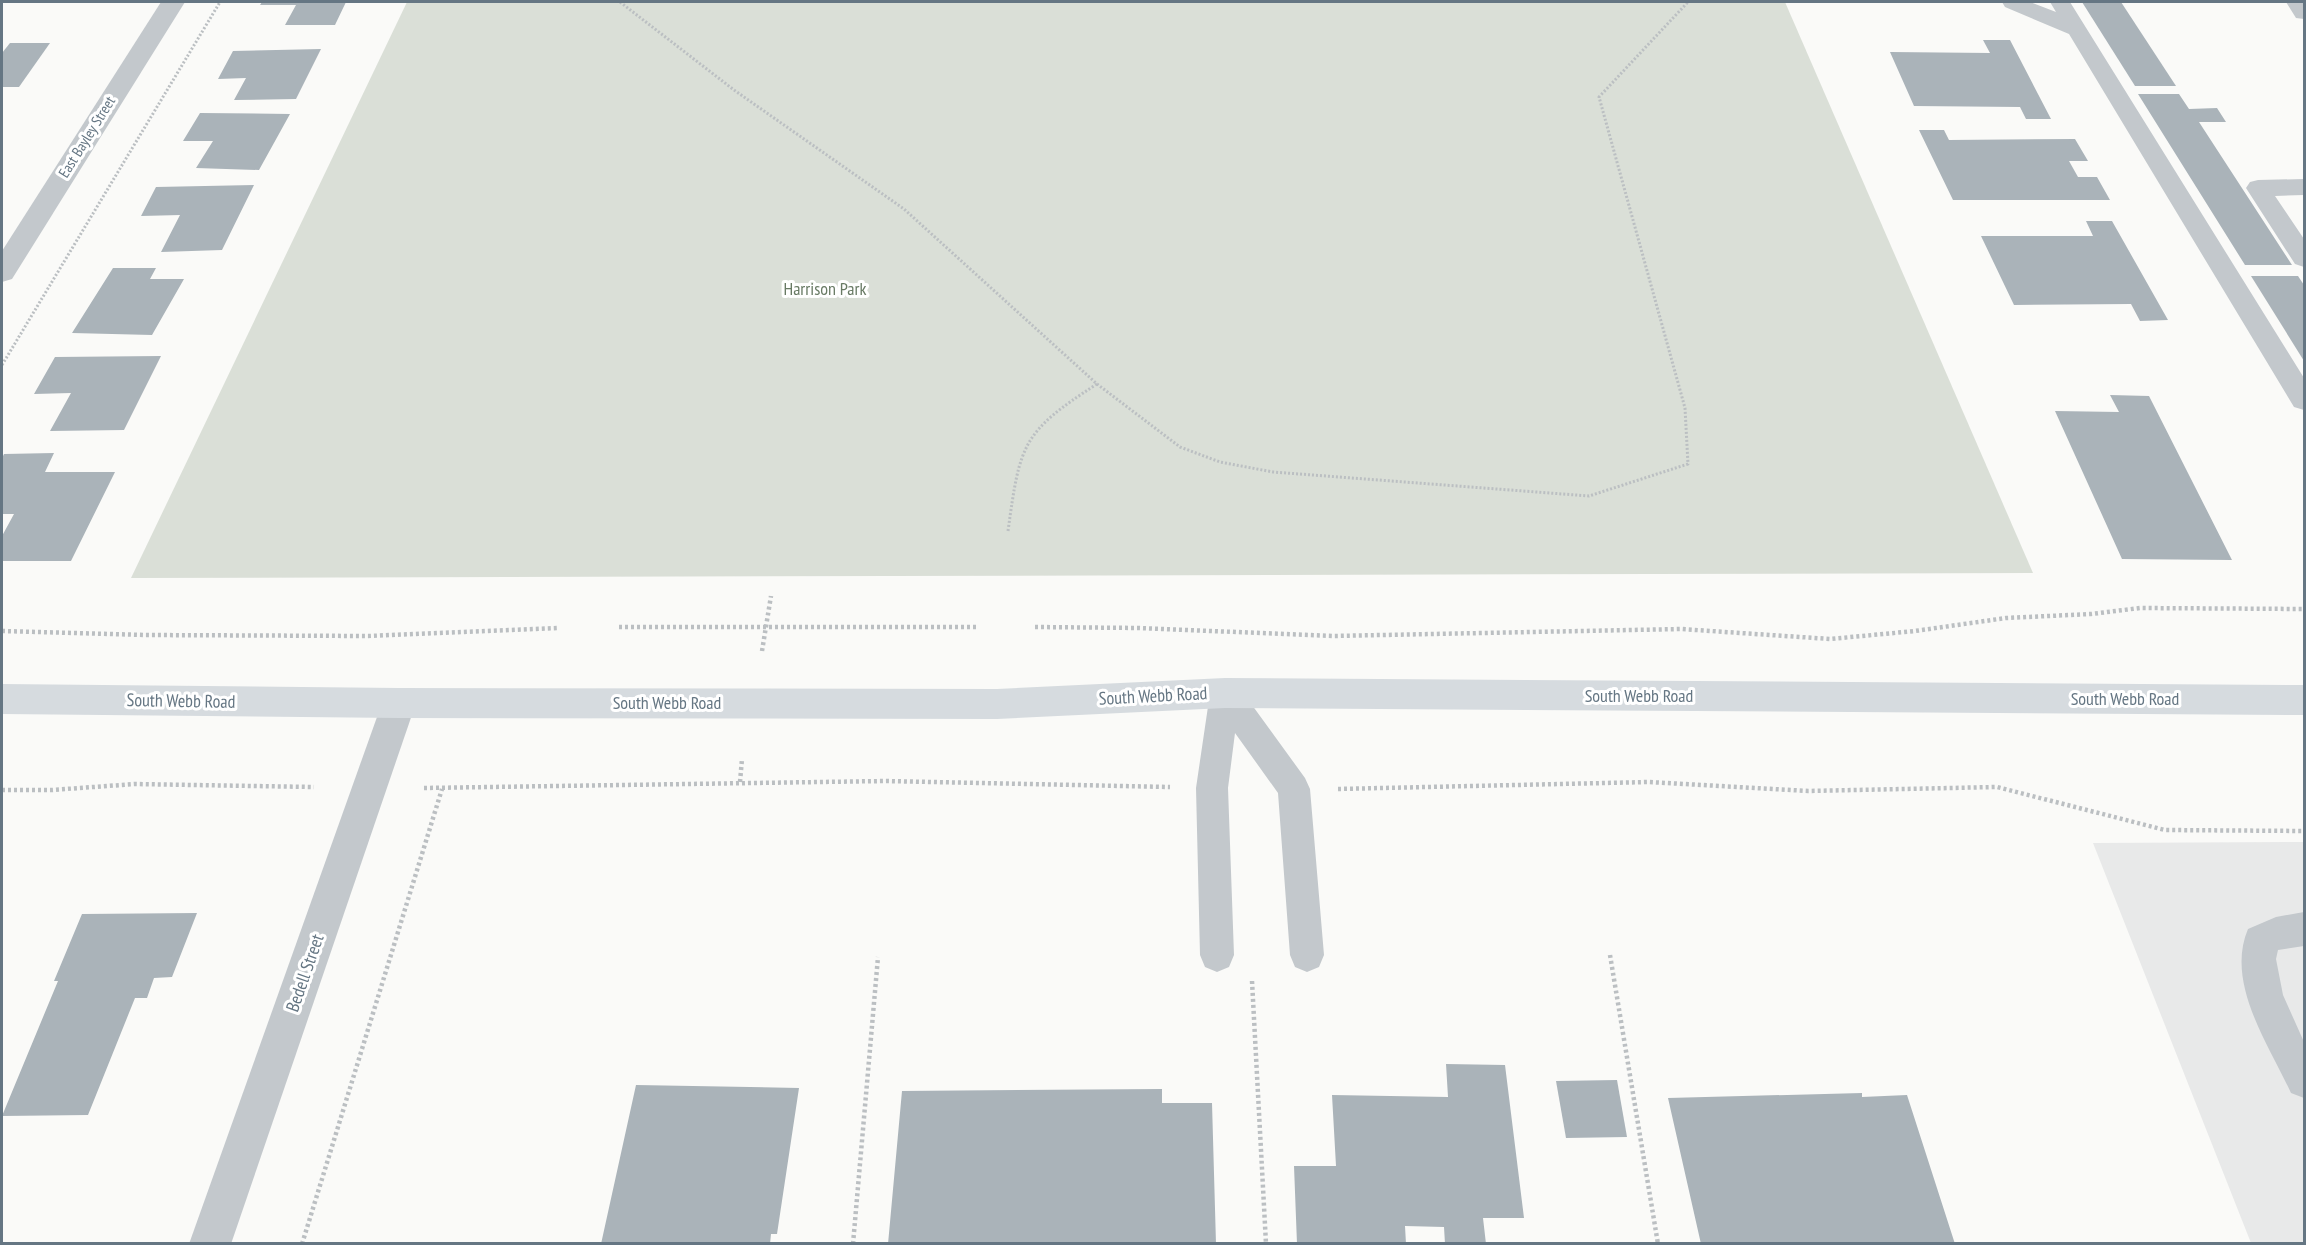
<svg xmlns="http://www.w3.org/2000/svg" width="2306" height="1245" viewBox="0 0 2306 1245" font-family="'PT Sans Narrow',sans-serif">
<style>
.built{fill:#e8e9e9}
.green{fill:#dadfd7}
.building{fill:#aab3b9}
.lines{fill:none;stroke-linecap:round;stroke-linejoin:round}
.path-far1{stroke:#bbbfc2;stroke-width:3;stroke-dasharray:2 2;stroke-linecap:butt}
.path{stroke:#bbbfc2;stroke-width:4.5;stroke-dasharray:3 3;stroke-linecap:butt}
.service{fill:#c3c8cc;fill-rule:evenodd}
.minor{fill:#c3c8cc;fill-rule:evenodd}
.secondary{fill:#d6dbdf;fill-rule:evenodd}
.labels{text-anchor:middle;stroke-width:6;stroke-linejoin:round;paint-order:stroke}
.far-street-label{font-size:15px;fill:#657683;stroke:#fff}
.park-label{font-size:18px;fill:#687a64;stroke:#fff}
.street-label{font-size:18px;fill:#657683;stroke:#fff}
</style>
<rect width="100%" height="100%" fill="#fafaf8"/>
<polygon class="built" points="2304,842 2304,1243 2251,1243 2093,843"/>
<polygon class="green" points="407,2 1785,2 2033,573 131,578"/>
<g class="building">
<polygon points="262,2 346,2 335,25 285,25 296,5 260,5"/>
<polygon points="2082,2 2121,2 2176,86 2135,86"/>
<polygon points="1983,40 2010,40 2051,119 2026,119 2020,107 1914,106 1890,52 1990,53"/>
<polygon points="10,43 50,43 19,87 2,87 2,53"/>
<polygon points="321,49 296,99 234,100 246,78 218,79 233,51"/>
<polygon points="2138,94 2179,94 2189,109 2217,108 2226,122 2199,122 2292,265 2245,265"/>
<polygon points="200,113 290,114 259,170 196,168 213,141 183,141"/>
<polygon points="1919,130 1944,130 1949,140 2075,139 2088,161 2069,161 2078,177 2097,177 2110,200 1953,200"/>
<polygon points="254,185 222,250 161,252 180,215 141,216 156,187"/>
<polygon points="2086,221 2112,221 2168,320 2140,321 2131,304 2014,305 1981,236 2093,236"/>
<polygon points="113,268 156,268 150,279 184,279 152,335 72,333"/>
<polygon points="2251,276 2298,276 2304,285 2304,361"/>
<polygon points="161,356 124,430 50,431 71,393 34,394 55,357"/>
<polygon points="2110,395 2149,396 2232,560 2122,559 2055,411 2119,412"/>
<polygon points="54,453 45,472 115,472 71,561 2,561 2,536 14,514 2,514 2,458 4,454"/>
<polygon points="197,913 172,977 154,978 147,998 135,998 88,1115 2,1116 58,981 54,981 82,914"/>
<polygon points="1446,1064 1505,1065 1524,1218 1483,1218 1486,1244 1445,1244 1444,1227 1405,1226 1406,1244 1297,1244 1294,1166 1336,1166 1332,1095 1448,1097"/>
<polygon points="1617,1080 1627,1137 1566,1138 1556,1081"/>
<polygon points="636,1085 799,1088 777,1234 771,1234 770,1244 601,1244"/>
<polygon points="1162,1089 1162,1103 1212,1103 1216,1244 888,1244 902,1091"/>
<polygon points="1862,1093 1862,1097 1907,1095 1955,1244 1701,1244 1668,1098"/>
</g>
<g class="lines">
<g class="path-far1">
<polyline points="620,2 734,90 904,209 1097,384 1180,447 1220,462 1273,472 1589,496 1688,464 1685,408 1599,97 1688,2"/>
<polyline points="2,365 220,2"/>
<path d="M1008,531C1020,444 1022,432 1097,384"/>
</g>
<g class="path">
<polyline points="619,627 977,627"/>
<polyline points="1035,627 1139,628 1333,636 1681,629 1830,639 1915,631 2006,618 2091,614 2140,608 2304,609"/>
<polyline points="2,631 145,635 368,636 558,628"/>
<polyline points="762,651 771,596"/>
<polyline points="740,782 742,759"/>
<polyline points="424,788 886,781 1170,787"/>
<polyline points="1338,789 1649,782 1808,791 1997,787 2165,830 2304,831"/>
<polyline points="2,790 52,790 135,784 314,787"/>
<polyline points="1610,955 1658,1244"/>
<polyline points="1252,981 1266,1244"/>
<polyline points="302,1244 442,789"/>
<polyline points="853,1244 878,957"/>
</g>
<g class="service">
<polygon points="2002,2 2030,2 2056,12 2050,2 2070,2 2304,378 2304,410 2294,407 2069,34 2005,7"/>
<polygon points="2286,2 2304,2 2304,19 2296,18"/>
<polygon points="2304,179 2304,195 2275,196 2304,239 2304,267 2295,264 2246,188 2250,182 2258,180"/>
<polygon points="1225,679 1236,683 1305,778 1310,789 1324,955 1319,967 1307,972 1295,967 1290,955 1278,793 1235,733 1228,788 1234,955 1229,967 1217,972 1205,967 1200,955 1196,788 1210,693 1214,683"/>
<path d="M2304,912V946L2278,950L2276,959L2283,995L2304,1042V1098L2291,1093C2269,1045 2225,983 2248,929L2276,917Z"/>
</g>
<g class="minor">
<polygon points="161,2 185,2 12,279 2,282 2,251"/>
<polygon points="399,688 411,692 416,703 231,1244 189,1244 382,703 387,692"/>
</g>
<polygon class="secondary" points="1225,678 2304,685 2304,715 1225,708 997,719 399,718 2,714 2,684 399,688 997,689"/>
</g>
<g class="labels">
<g class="far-street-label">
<text transform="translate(87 137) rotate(-58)" y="5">East Bayley Street</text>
</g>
<g class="park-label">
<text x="825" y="295">Harrison Park</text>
</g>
<g class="street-label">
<text transform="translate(1153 696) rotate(-3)" y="6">South Webb Road</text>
<text x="1639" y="702">South Webb Road</text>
<text x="2125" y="705">South Webb Road</text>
<text transform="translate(181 701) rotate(1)" y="6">South Webb Road</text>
<text x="667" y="709">South Webb Road</text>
<text transform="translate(305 973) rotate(-71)" y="6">Bedell Street</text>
</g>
</g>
<rect width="2306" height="1245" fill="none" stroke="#657683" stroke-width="6"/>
</svg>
